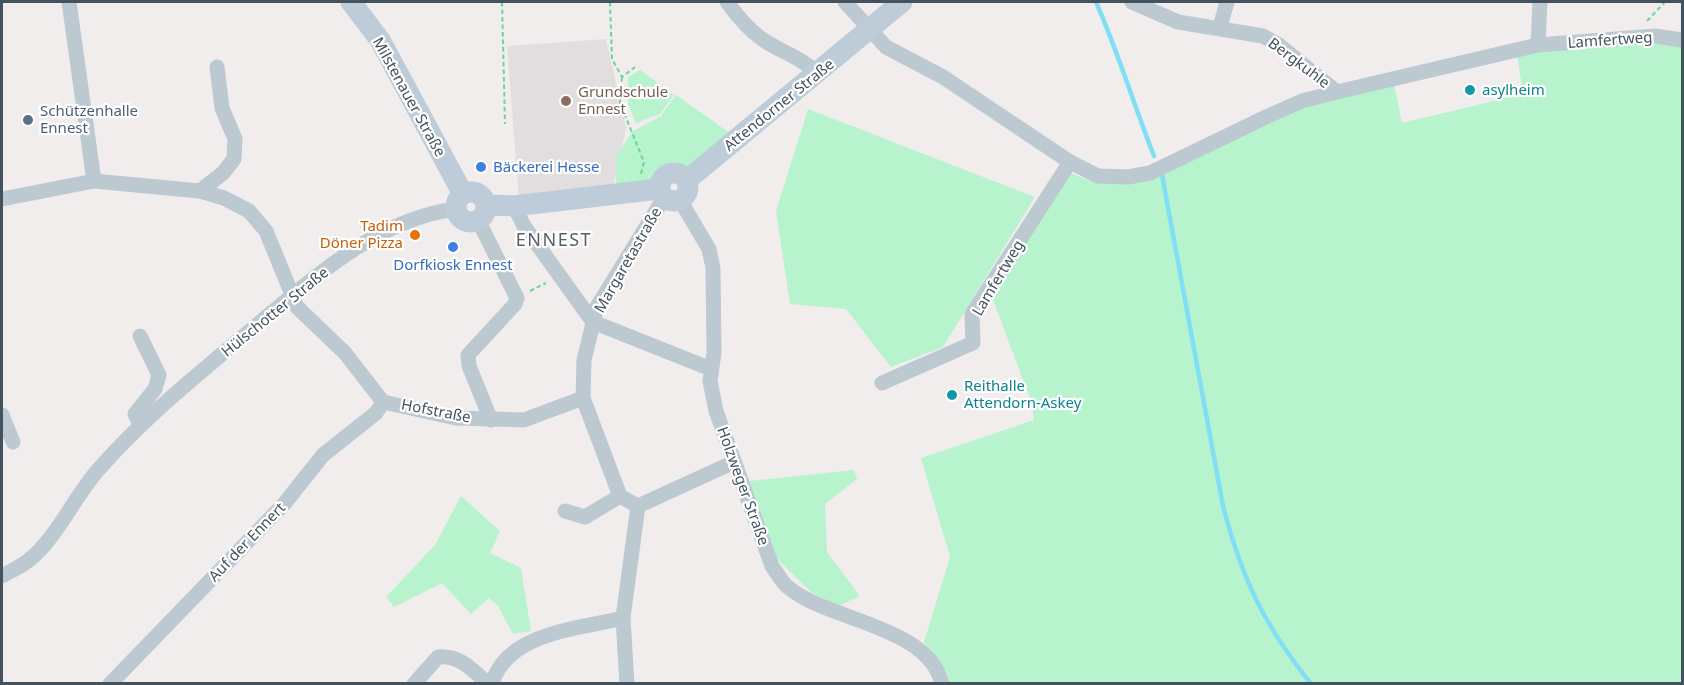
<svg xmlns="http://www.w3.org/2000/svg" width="1684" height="685" viewBox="0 0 1684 685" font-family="'Noto Sans',sans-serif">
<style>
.education{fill:#e2dedf}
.green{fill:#b7f3cd}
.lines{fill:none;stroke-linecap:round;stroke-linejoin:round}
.stream{stroke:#80dff4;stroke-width:4.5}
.path{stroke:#6cd49e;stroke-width:2;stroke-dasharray:4.5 3;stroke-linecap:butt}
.street{stroke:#bdc9d1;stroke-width:15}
.secondary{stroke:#beccd9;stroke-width:21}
.culture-dot{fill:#0f9aa8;stroke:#fff;stroke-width:2}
.education-dot{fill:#8d6e63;stroke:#fff;stroke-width:2}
.service-dot{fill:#5c6f8a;stroke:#fff;stroke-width:2}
.shop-dot{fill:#3f7fe0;stroke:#fff;stroke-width:2}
.food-dot{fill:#e8710a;stroke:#fff;stroke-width:2}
.labels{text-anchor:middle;stroke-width:4.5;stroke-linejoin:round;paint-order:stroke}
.street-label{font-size:15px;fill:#44525d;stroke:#fff}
.culture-label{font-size:15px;fill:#0d838f;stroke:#fff;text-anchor:start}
.education-label{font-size:15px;fill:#785e54;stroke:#fff;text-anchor:start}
.service-label{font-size:15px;fill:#4e5e75;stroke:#fff;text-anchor:start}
.shop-label{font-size:15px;fill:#366cbe;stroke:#fff;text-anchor:start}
.food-label{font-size:15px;fill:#c56008;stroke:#fff;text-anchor:end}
.quarter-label{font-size:18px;letter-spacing:1.5px;fill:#5a5e63;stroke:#fff}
</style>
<rect width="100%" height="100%" fill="#f1eded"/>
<polygon class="education" points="606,39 626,128 612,191 519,200 507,46"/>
<g class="green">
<polygon points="1622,41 1682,46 1682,683 950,683 947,672 924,642 950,557 921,458 1034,420 1030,398 990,292 1070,173 1096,183 1143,182 1295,107 1393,79 1402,123 1523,94 1517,54"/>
<polygon points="640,70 674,95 660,114 636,123 628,104 628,77"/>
<path d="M676,95L731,134L691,167C656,161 668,173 645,184C636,188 626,190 616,192V156L632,132L661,116Z"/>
<polygon points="808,109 1035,197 943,347 891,367 846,309 790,304 776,211"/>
<polygon points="854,470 857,479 825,504 827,552 860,596 838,606 811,592 775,557 749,481"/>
<polygon points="461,496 500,531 490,553 521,568 531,631 513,634 498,606 489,598 471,614 442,583 394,607 386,597 435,545"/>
</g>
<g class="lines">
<g class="stream">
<path d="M1096,2C1118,52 1134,105 1154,156"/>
<path d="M1162,175L1223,506C1242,579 1264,625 1311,684"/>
</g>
<g class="path">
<polyline points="502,2 505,124"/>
<polyline points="610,2 612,59 622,77 635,67"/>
<polyline points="1647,21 1665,2"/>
<polyline points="622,77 620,103 644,162 641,174"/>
<polyline points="530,291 546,283"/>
</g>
<g class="street">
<polyline points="69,2 94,181"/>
<path d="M727,2C737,16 748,29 762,39C781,52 801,57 818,74"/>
<polyline points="845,2 886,47 943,77 1070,162 1098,176 1128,177 1150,173 1268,116 1302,101 1337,92"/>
<polyline points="1132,2 1178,22 1263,36 1279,45 1337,92 1538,45 1655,36 1682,40"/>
<polyline points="1220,27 1227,2"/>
<polyline points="1538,45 1540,2"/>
<polyline points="200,191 223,173 234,159 235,139 222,108 217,67"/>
<polyline points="2,199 94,181 200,191 224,198 249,211 266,231 297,307 345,353 383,402 456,418 524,420 583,398"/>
<path d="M680,200L709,249L713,268L714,353L710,381L716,411L772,566C777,573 782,583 789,588C829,621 929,626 942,684"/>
<polyline points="514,206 524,226 593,322 711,369"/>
<polyline points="478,220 517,298 515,304 468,355 469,366 491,420"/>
<polyline points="140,336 159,375 155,389 135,414 140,425"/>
<polyline points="882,383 973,343 972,314 1070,162"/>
<polyline points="2,415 13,442"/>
<polyline points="638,506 620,496 583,398 584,360 597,307 664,198"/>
<polyline points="565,511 585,517 620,496"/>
<path d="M2,576C10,571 21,567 29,560C56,539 75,496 98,470C142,420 193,378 245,335C306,285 375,218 457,209"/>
<polyline points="110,684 284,504 323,455 376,413 383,402"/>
<path d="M414,684L438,657C460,655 473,670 488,684"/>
<path d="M492,684C507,632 579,629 623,618"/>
<polyline points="627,684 623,618 638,506 734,462"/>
</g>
<g class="secondary">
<polyline points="351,2 380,40 463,194"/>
<circle cx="674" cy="187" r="14"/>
<polyline points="687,180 902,2"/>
<circle cx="471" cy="207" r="15"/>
<polyline points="486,205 514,206 659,189"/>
</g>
</g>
<g class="culture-dot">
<circle cx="1470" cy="90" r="6"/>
<circle cx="952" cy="395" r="6"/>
</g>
<circle class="education-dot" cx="566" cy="101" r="6"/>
<circle class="service-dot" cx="28" cy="120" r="6"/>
<g class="shop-dot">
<circle cx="481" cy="167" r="6"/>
<circle cx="453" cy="247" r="6"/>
</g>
<circle class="food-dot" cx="415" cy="235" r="6"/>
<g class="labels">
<g class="street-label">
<text transform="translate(1610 40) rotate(-4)" y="5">Lamfertweg</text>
<text transform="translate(1299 63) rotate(37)" y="5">Bergkuhle</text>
<text transform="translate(409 97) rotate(61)" y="5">Milstenauer Straße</text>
<text transform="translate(779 105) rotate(-39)" y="5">Attendorner Straße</text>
<text transform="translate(628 260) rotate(-60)" y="5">Margaretastraße</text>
<text transform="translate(998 278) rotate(-59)" y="5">Lamfertweg</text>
<text transform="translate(275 312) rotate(-39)" y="5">Hülschotter Straße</text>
<text transform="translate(436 411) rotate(11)" y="5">Hofstraße</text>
<text transform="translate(743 486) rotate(70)" y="5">Holzweger Straße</text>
<text transform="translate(247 542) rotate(-46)" y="5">Auf der Ennert</text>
</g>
<g class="culture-label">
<text x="1482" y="95">asylheim</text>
<text x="964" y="391">Reithalle<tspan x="964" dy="17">Attendorn-Askey</tspan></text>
</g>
<g class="education-label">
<text x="578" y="97">Grundschule<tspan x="578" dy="17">Ennest</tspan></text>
</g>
<g class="service-label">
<text x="40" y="116">Schützenhalle<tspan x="40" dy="17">Ennest</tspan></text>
</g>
<g class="shop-label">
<text x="493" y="172">Bäckerei Hesse</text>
<text x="453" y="270" text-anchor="middle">Dorfkiosk Ennest</text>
</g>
<g class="food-label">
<text x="403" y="231">Tadim<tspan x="403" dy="17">Döner Pizza</tspan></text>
</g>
<g class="quarter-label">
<text x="554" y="246">ENNEST</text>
</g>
</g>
<rect width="1684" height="685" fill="none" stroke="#44525d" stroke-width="6"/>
</svg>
